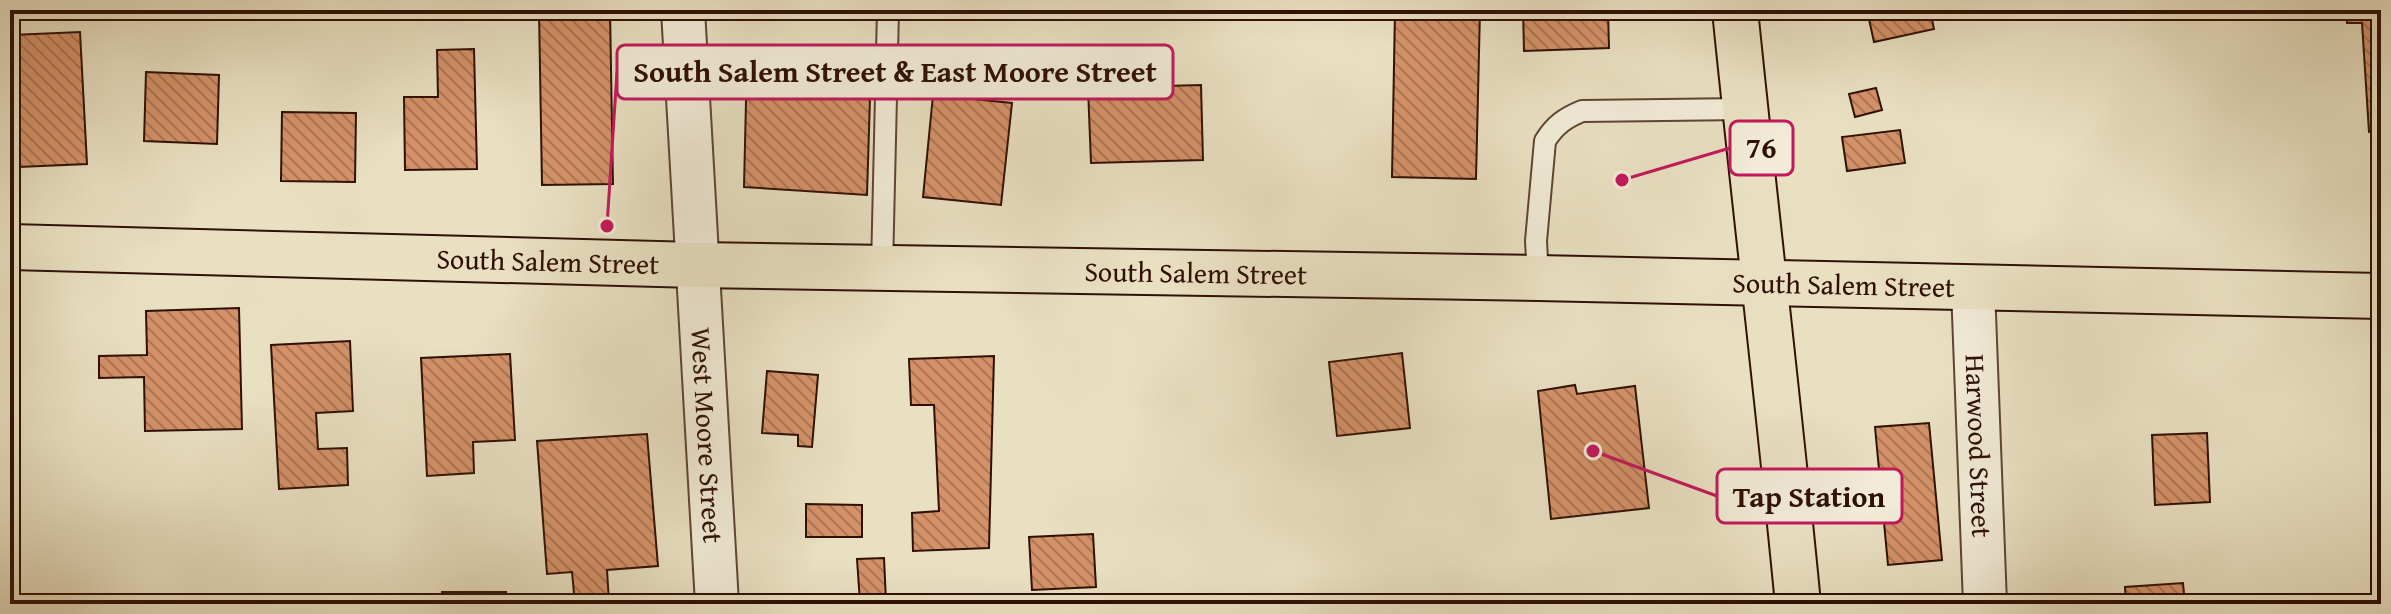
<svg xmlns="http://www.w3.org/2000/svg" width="2391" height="614" viewBox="0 0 2391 614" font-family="'Gentium Book Plus',serif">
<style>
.building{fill:url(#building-back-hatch);stroke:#2f1005;stroke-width:2}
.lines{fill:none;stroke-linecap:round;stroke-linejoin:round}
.lane-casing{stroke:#5e4434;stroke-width:24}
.street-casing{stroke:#5e4434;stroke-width:46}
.primary-casing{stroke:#2f1005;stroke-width:48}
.lane{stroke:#f1ebd7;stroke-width:20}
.street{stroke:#f1ebd7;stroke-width:42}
.primary{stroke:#e9e0c2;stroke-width:44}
.labels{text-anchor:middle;stroke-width:6;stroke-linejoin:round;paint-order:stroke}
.street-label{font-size:28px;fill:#2f1005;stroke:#f1ebd7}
.leader{fill:none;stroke:#c2185b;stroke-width:3}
.callout-dot{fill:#c2185b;stroke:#f1ebd7;stroke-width:3}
.callout{fill:#f1ebd7;stroke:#c2185b;stroke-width:3}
.callout-label{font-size:30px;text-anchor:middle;font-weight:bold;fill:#2f1005}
</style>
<defs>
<pattern id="building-back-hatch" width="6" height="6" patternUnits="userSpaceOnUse" patternTransform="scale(2)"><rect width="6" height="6" fill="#d59269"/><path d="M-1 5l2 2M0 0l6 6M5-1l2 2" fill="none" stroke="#ad7654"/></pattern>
</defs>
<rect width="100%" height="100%" fill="#e9e0c2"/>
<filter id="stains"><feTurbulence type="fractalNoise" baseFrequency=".0025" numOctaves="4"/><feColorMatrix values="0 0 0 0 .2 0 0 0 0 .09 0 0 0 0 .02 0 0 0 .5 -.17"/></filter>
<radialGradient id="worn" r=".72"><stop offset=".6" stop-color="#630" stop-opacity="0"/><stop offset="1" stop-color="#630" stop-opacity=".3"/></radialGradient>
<g class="building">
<polygon points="539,10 610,10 613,184 542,185"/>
<polygon points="1395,10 1480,10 1476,179 1392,177"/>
<polygon points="1523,10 1608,10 1609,48 1524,51"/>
<polygon points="1867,10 1930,10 1934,29 1874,42"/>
<polygon points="2346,10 2381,10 2381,131 2369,132 2362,23 2347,23"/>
<polygon points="80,32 87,164 19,167 12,35"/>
<polygon points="474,49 477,169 405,170 404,97 438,97 437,50"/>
<polygon points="747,58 871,65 867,195 744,187"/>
<polygon points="146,72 219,75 217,144 144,141"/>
<polygon points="1201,85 1203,160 1091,163 1088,88"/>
<polygon points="1876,88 1882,110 1855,117 1849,94"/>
<polygon points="933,95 1012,103 1001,205 923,197"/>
<polygon points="282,112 356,113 355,182 281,181"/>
<polygon points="1900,130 1905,163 1847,171 1842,137"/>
<polygon points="239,308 242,429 145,431 144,377 99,378 99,356 147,355 146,311"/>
<polygon points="350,341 353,411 316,413 318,449 347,448 348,485 279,489 271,345"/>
<polygon points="1402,353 1410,428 1337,436 1329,362"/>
<polygon points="510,354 515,440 473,442 474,473 427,476 421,358"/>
<polygon points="994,356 989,548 913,551 912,513 939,511 934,405 911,405 909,359"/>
<polygon points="767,371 818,375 812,447 798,446 798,435 762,433"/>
<polygon points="1575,385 1577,394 1635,386 1649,508 1551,519 1538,391"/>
<polygon points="1929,423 1942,560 1888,565 1875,427"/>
<polygon points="2207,433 2210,502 2155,505 2152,435"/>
<polygon points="647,434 658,566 607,570 609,602 575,604 572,572 547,574 537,441"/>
<polygon points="806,504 862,505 862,537 806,537"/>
<polygon points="1093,534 1096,587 1032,590 1029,537"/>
<polygon points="884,558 886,601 860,602 857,559"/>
<polygon points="2183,583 2185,604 2126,604 2125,587"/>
<rect x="442" y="592" width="64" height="12"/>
</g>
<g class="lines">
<g class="lane-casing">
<g id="lane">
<polyline points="882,268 888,10"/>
<path d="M1538,278L1536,241L1545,141C1555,125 1565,118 1582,111L1745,109"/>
</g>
</g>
<g class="street-casing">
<g id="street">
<path id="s1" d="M683,10L717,604"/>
<path id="s2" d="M1973,288L1985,604"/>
</g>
</g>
<g class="primary-casing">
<g id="primary">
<path d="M1735,10C1755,208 1779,406 1798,604"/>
<path id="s3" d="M10,247L696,265L1538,278L2381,296"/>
</g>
</g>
<use href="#lane" class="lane"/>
<use href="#street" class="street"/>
<use href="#primary" class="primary"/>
</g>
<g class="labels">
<g class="street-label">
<text dy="10" stroke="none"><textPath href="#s3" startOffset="538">South Salem Street</textPath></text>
<text dy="10" stroke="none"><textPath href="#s3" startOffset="1186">South Salem Street</textPath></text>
<text dy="10" stroke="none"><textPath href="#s3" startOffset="1834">South Salem Street</textPath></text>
<text dy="10" stroke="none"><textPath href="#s1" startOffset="426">West Moore Street</textPath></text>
<text dy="10" stroke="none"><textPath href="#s2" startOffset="158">Harwood Street</textPath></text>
</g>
</g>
<path class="leader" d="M607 226L617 72M1622 180L1730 148M1593 451L1717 496"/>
<g class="callout-dot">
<circle cx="607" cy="226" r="8"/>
<circle cx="1622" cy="180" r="8"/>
<circle cx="1593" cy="451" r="8"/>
</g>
<g class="callout">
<rect x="617" y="45" width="556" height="54" rx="8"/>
<rect x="1730" y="121" width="63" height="54" rx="8"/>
<rect x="1717" y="469" width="185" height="54" rx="8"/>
</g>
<g class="callout-label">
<text x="895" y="82">South Salem Street &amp; East Moore Street</text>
<text x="1761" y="158">76</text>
<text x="1809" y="507">Tap Station</text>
</g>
<rect width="2391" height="614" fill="none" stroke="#e9e0c2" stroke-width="40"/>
<rect x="12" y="12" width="2367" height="590" fill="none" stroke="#2f1005" stroke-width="4"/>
<rect x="20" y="20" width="2351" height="574" fill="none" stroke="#2f1005" stroke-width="2"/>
<rect width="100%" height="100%" filter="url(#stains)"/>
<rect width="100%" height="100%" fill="url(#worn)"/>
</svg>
